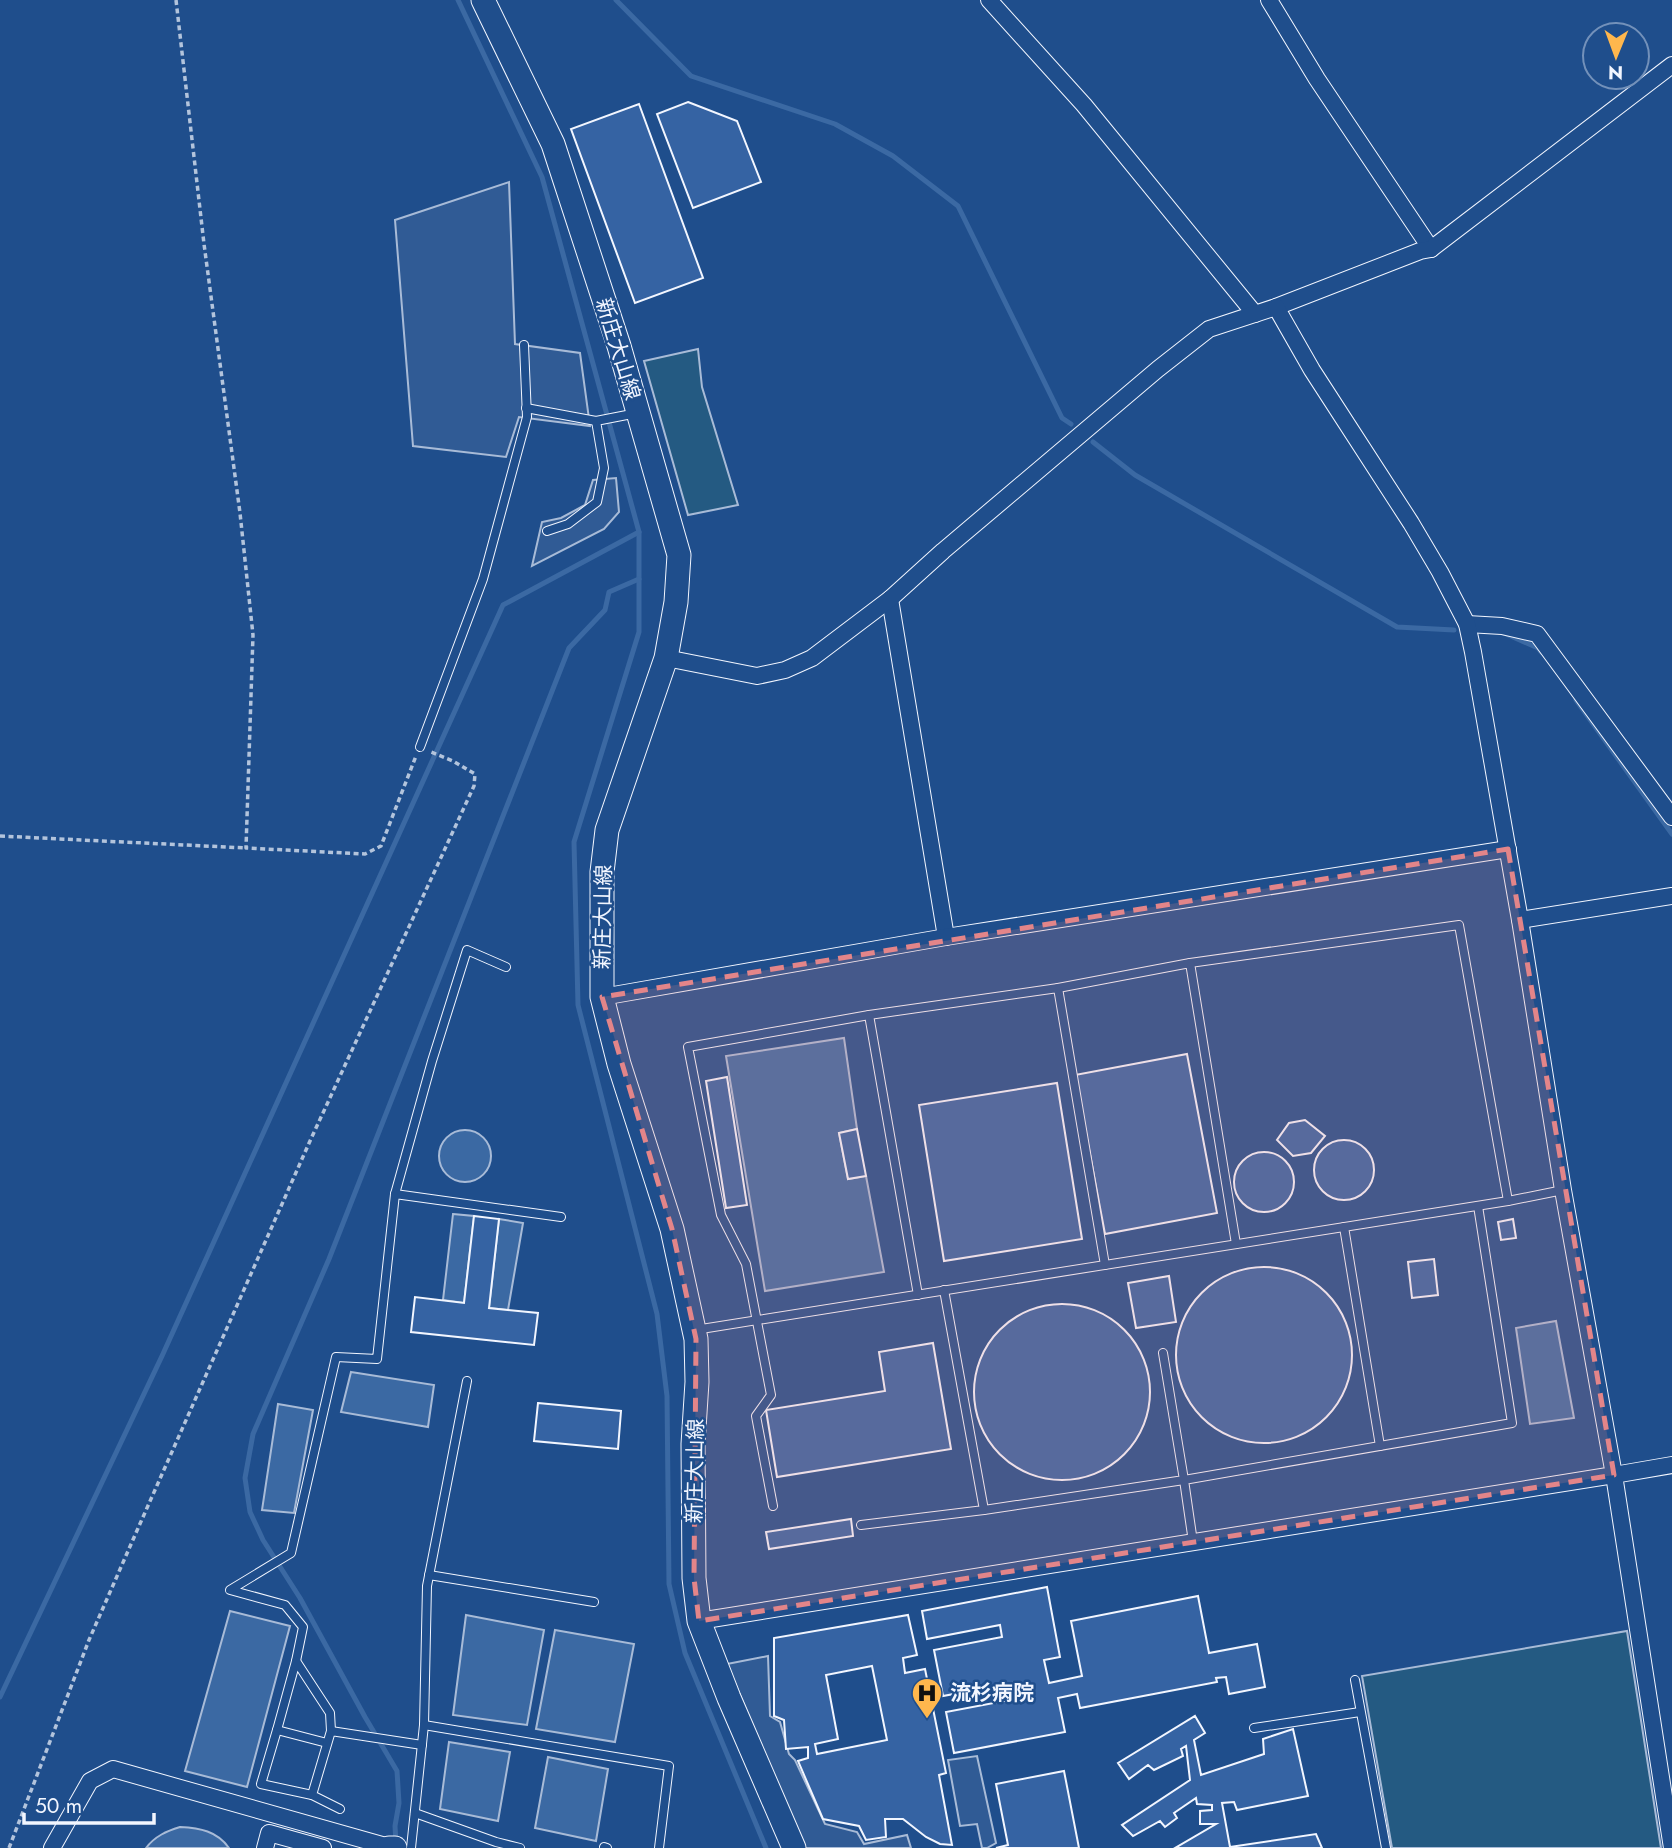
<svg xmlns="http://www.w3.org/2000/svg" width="1672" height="1848" viewBox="0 0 1672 1848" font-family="Jost,'Noto Sans JP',sans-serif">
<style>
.green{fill:#245a82;stroke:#a8bbd7;stroke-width:2}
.parking{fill:#305b95;stroke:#a8bbd7;stroke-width:2}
.water{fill:#3b69a3;stroke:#a8bbd7;stroke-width:2}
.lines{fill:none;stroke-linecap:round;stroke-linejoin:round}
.stream{stroke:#3b69a3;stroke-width:5}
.building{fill:#3563a3;stroke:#f2f6ff;stroke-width:2;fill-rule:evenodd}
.lane-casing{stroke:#f2f6ff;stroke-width:10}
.street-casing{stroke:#f2f6ff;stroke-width:18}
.secondary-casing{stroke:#f2f6ff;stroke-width:25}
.path{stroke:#b3c4dc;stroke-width:3.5;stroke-dasharray:5 3.5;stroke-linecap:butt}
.lane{stroke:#1f4e8c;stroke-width:8}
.street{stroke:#1f4e8c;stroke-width:16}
.secondary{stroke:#1f4e8c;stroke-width:23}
.marked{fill:#e38589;fill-opacity:0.2;stroke:#e38589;stroke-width:5;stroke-dasharray:14 9;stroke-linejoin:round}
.labels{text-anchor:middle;stroke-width:5;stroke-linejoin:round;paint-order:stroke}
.street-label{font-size:21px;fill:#f2f6ff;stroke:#1f4e8c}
.poi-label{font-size:21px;font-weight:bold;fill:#f2f6ff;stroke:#1f4e8c;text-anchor:start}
</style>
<rect width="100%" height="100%" fill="#1f4e8c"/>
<g class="green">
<polygon points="698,349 702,387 738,505 688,515 644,361"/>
<polygon points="1627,1631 1661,1848 1392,1848 1362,1676"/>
</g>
<g class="parking">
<polygon points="509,182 515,344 580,353 590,426 519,417 506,457 413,446 395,220"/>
<polygon points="616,478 619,512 604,529 532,566 542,522 561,518 585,505 593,480"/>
<polygon points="768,1656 770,1716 780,1722 789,1754 795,1760 825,1824 857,1832 864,1844 907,1835 911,1848 804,1848 727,1664"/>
<polygon points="977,1756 996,1843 987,1848 982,1848 977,1824 960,1826 948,1760"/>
</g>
<g class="water">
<polygon points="844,1038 857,1129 839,1133 848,1179 866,1176 884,1272 765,1291 726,1056"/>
<circle cx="465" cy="1156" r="26"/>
<polygon points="453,1214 474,1216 464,1303 443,1300"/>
<polygon points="499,1219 523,1223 508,1310 489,1308"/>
<polygon points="1556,1321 1574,1418 1530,1424 1516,1328"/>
<polygon points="351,1372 434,1385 428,1427 341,1412"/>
<polygon points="278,1404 313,1410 294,1513 262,1510"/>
<polygon points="230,1611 290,1626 247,1787 185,1771"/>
<polygon points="466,1615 544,1630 527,1725 453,1715"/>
<polygon points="555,1630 634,1644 615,1742 536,1729"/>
<polygon points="449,1742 510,1752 498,1821 440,1809"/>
<polygon points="548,1757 608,1769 596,1841 535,1828"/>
<path d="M180,1827C200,1828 217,1831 229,1848H146C155,1836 167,1831 180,1827Z"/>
</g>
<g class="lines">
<g class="stream">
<polyline points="458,0 542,177 639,532 639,632 574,842 578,1005 657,1314 667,1396 669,1584 685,1653 766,1848"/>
<polyline points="616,0 691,76 835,124 893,156 958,206 1062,418 1071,424"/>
<polyline points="1093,442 1135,475 1397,627 1454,630"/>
<polyline points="1504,633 1538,648 1541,652"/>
<polyline points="1576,700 1672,834"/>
<polyline points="0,1697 162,1356 503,605 639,532"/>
<polyline points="396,1843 395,1826 399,1803 397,1771 365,1717 300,1598 263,1540 250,1512 245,1478 253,1434 329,1259 569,648 605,610 609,592 639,579"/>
</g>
</g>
<g class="building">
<polygon points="688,102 737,121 761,182 693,208 657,114"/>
<polygon points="639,104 703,278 635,303 571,129"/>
<polygon points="1187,1054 1217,1213 1105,1234 1075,1075"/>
<polygon points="727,1077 747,1205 726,1208 706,1081"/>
<polygon points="1057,1083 1082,1239 944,1261 919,1105"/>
<polygon points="1305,1120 1325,1136 1311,1153 1293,1156 1277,1140 1289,1123"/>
<polygon points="857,1129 866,1176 848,1179 839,1133"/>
<circle cx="1344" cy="1170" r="30"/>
<circle cx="1264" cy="1182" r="30"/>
<polygon points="474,1216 499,1219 489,1308 538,1313 534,1345 411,1332 415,1297 464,1303"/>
<polygon points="1513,1219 1516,1238 1501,1240 1498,1222"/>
<polygon points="1434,1259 1438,1295 1412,1298 1408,1262"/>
<circle cx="1264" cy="1355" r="88"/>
<polygon points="1169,1276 1176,1322 1136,1328 1128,1283"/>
<circle cx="1062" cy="1392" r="88"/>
<polygon points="933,1343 951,1449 777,1477 766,1410 885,1391 879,1352"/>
<polygon points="538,1403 621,1411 618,1449 534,1441"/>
<polygon points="851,1519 853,1536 769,1549 766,1532"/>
<polygon points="1047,1587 1060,1657 1044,1660 1049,1683 1082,1676 1071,1621 1198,1596 1209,1653 1257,1644 1265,1687 1229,1694 1226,1677 1216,1678 1217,1682 1080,1708 1077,1694 1058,1698 1065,1732 954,1753 946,1712 1015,1699 1012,1683 943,1696 934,1650 1002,1637 1000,1625 927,1639 922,1611"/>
<path d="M908,1615L917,1655L903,1658L905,1673L925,1669L946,1773L939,1775L952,1845L940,1844L926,1837L903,1819H885L886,1837L866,1840L859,1826L823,1819L798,1761L808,1758V1747L786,1749L784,1720L774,1716V1638ZM872,1666L887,1740L817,1754L815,1744L838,1739L826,1675Z"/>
<polygon points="1195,1716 1205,1733 1194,1740 1201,1775 1264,1754 1263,1739 1293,1729 1308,1796 1237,1810 1234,1802 1222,1803 1230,1847 1316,1834 1322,1848 1175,1848 1216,1824 1200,1824 1200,1811 1212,1810 1212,1805 1197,1804 1196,1798 1174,1813 1177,1818 1165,1827 1160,1821 1133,1836 1122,1825 1190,1780 1186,1746 1181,1749 1183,1756 1154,1770 1148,1765 1129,1779 1118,1763"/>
<polygon points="1064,1771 1079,1848 996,1848 1008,1845 996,1784"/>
</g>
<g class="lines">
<g class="lane-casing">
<g id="lane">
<polyline points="526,408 596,421"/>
<polyline points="547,531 568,524 597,502 604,468 596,421 637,413"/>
<polyline points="420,747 483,579 527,417 524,345"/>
<polyline points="1190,963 1459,925 1508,1201"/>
<polyline points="1058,988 1190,963 1236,1244"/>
<polyline points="869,1015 1058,988 1105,1265"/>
<polyline points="395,1194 432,1061 467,950 506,967"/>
<polyline points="1344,1227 1380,1446"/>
<polyline points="695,1330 1508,1201 1563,1190"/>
<polyline points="773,1506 756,1416 771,1395 746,1264 721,1215 688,1047 869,1015 918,1295"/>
<polyline points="984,1510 1184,1480 1163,1353"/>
<polyline points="861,1525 984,1510 944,1290"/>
<polyline points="1193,1542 1184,1480 1512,1423 1478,1206"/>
<polyline points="429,1575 594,1602"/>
<polyline points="296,1661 303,1627 285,1605 230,1590 291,1553 336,1357 377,1359 395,1194 561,1217"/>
<polyline points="1355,1680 1386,1848"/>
<polyline points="424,1725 427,1586 467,1381"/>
<polyline points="1254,1728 1360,1712"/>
<polyline points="277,1730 296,1661 330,1713 331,1731"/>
<polyline points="312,1795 261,1784 277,1730 327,1743"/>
<polyline points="340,1809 312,1795 331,1731 422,1745"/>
<polyline points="415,1813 496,1842 520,1848"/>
<polyline points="604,1847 607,1848"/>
<polyline points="411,1848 424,1725 669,1766 659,1848"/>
</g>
</g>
<g class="street-casing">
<g id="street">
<polyline points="989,0 1084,105 1255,314"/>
<polyline points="1269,0 1317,79 1431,249"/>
<polyline points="890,599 946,937"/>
<polyline points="1467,624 1502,626 1537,634 1672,817"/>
<polyline points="666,658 757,676 785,670 812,658 890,599 943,551 1158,369 1209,329 1276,307 1420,251 1431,249 1672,65"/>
<polyline points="1520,920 1672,896"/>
<polyline points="602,997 946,937 1508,849"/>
<polyline points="699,1621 1614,1475 1563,1190 1520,920 1473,652 1467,624 1440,572 1411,523 1312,370 1276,307"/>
<polyline points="52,1848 90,1781 113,1769 389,1847"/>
<polyline points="265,1848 269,1833 323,1848"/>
<polyline points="1672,1848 1614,1475 1672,1465"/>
</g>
</g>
<g class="secondary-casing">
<g id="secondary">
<polyline points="483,0 553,144 619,346 679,555 676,602 666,658 607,830 602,872 602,997 619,1064 672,1229 696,1339 697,1382 693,1444 694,1578 699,1621 729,1698 794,1848"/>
<polyline points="389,1848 395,1848"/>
</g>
</g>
<g class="path">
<polyline points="176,0 204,244 240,513 253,635 246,848 365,854 381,846 416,756"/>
<polyline points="0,836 246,848"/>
<polyline points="9,1848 89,1640 139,1526 310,1141 474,786 475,774 453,761 431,752"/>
</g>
<use href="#lane" class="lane"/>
<use href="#street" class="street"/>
<use href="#secondary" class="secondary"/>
</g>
<path class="marked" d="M1508,849L1614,1475L699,1621L694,1578L696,1339L672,1229L602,997Z"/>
<defs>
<g id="hospital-pin" transform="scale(1.575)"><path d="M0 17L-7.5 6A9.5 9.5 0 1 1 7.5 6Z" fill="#ffb74d" stroke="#1f4e8c"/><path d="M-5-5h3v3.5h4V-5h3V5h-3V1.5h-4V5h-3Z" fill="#111"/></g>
</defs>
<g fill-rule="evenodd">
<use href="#hospital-pin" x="927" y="1693"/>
</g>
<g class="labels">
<g class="street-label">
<text transform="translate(618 349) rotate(73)" y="7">新庄大山線</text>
<text transform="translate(603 917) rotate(-89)" y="7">新庄大山線</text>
<text transform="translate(695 1471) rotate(-89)" y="7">新庄大山線</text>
</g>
<g class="poi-label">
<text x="950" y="1700">流杉病院</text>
</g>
</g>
<g transform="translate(1616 56) rotate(181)"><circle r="33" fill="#1f4e8c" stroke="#7391ba" stroke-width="2"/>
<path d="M0-5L12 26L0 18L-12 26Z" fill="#ffb74d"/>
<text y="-10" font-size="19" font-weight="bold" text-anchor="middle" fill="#f2f6ff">N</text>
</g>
<path d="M24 1813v10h130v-10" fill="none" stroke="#f2f6ff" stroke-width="3.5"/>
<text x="35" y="1813" font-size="21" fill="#f2f6ff" stroke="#1f4e8c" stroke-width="5" paint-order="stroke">50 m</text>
</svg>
